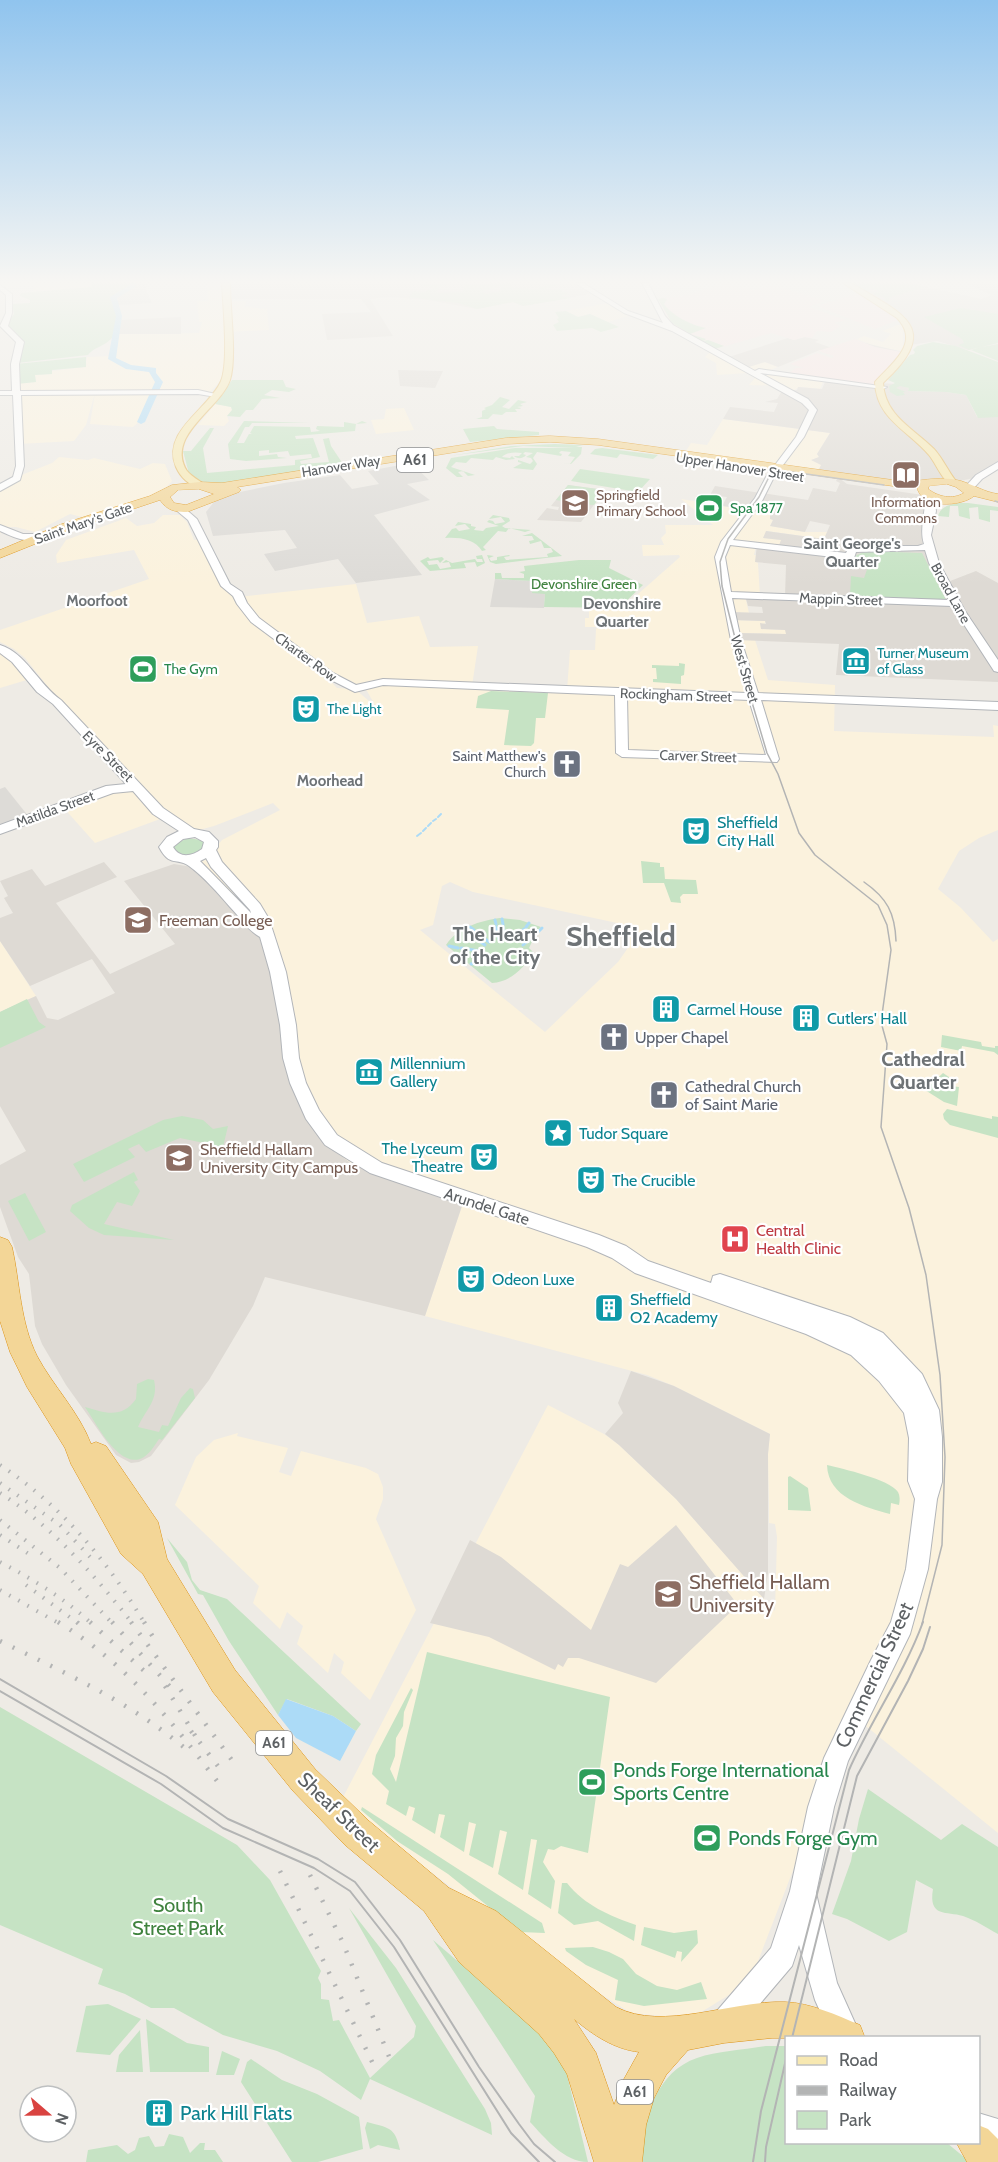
<svg xmlns="http://www.w3.org/2000/svg" width="998" height="2162" viewBox="0 0 998 2162" font-family="Cabin,sans-serif">
<style>
.commercial{fill:#fbf2dd;fill-rule:evenodd}
.industrial{fill:#dddbd7}
.education{fill:#dedad4}
.medical{fill:#f9e4e3}
.green{fill:#c6e3c4}
.water{fill:#acdbf7}
.lines{fill:none;stroke-linecap:round;stroke-linejoin:round}
.stream-far1{stroke:#acdbf7;stroke-width:2}
.stream{stroke:#acdbf7;stroke-width:3}
.river{fill:#acdbf7;fill-rule:evenodd}
.secondary-casing{stroke:#b2b5b9;stroke-width:2}
.primary-casing{stroke:#e4ba68;stroke-width:2}
.highway-casing{stroke:#dd9316;stroke-width:1}
.secondary{fill:#fff;fill-rule:evenodd}
.primary{fill:#f7e8b1;fill-rule:evenodd}
.highway{fill:#f3d697;fill-rule:evenodd}
.tram-far1{stroke:#b3b4b4;stroke-width:1.5}
.tram{stroke:#b3b4b4;stroke-width:2}
.rail-far1{stroke:#b3b4b4;stroke-width:4;stroke-dasharray:1.5 9;stroke-linecap:butt}
.rail{stroke:#b3b4b4;stroke-width:4.5;stroke-dasharray:2 12;stroke-linecap:butt}
.labels{text-anchor:middle;stroke-width:4.5;stroke-linejoin:round;paint-order:stroke}
.far-street-label{font-size:14px;fill:#5d6164;stroke:#fff}
.far-education-label{font-size:14px;fill:#785e54;stroke:#fff;text-anchor:start}
.far-leisure-label{font-size:14px;fill:#27864d;stroke:#fff;text-anchor:start}
.far-park-label{font-size:14px;fill:#3f823e;stroke:#fff}
.far-culture-label{font-size:14px;fill:#0d838f;stroke:#fff;text-anchor:start}
.far-worship-label{font-size:14px;fill:#5b616d;stroke:#fff;text-anchor:end}
.shield{fill:#fff;stroke:#8e9092;stroke-width:1.5}
.shield-label{font-size:15px;font-weight:bold;fill:#5d6164}
.far-neighbourhood-label{font-size:15px;font-weight:bold;fill:#6e7376;stroke:#fff}
.far-quarter-label{font-size:16px;font-weight:bold;fill:#6e7376;stroke:#fff}
.culture-label{font-size:16px;fill:#0d838f;stroke:#fff;text-anchor:start}
.education-label{font-size:16px;fill:#785e54;stroke:#fff;text-anchor:start}
.worship-label{font-size:16px;fill:#5b616d;stroke:#fff;text-anchor:start}
.street-label{font-size:16px;fill:#5d6164;stroke:#fff}
.health-label{font-size:16px;fill:#be3a42;stroke:#fff;text-anchor:start}
.quarter-label{font-size:20px;font-weight:bold;fill:#6e7376;stroke:#fff}
.near-education-label{font-size:20px;fill:#785e54;stroke:#fff;text-anchor:start}
.near-street-label{font-size:20px;fill:#5d6164;stroke:#fff}
.near-leisure-label{font-size:20px;fill:#27864d;stroke:#fff;text-anchor:start}
.near-park-label{font-size:20px;fill:#3f823e;stroke:#fff}
.near-culture-label{font-size:20px;fill:#0d838f;stroke:#fff;text-anchor:start}
.town-label{font-size:28px;font-weight:bold;fill:#6e7376;stroke:#fff}
</style>
<rect width="100%" height="100%" fill="#eeebe5"/>
<g class="commercial">
<polygon points="0,283 91,283 93,287 33,292 33,285 7,288"/>
<polygon points="207,283 220,283 222,301 246,301 245,307 267,309 269,330 226,332 224,377 210,392 151,392 141,420 133,427 90,424 95,393 86,425 74,441 18,444 19,383 36,382 35,375 52,374 52,371 85,367 87,357 112,356 114,340 119,334 199,333 202,322 199,322 197,301 208,301"/>
<polygon points="608,303 631,315 608,322 590,314 578,317 566,311"/>
<polygon points="898,325 903,325 903,351 877,347 857,339 864,336 883,342 891,334 882,331"/>
<polygon points="710,352 742,368 765,362 778,367 770,370 770,373 824,380 820,389 799,387 793,391 785,386 749,385 756,377 748,373 717,375 716,363 705,357"/>
<polygon points="215,404 231,407 232,410 227,416 229,421 224,426 198,425"/>
<polygon points="404,408 414,430 376,434 371,420 384,419 386,409"/>
<polygon points="723,419 830,433 817,454 819,457 812,460 822,465 818,471 684,454 691,443 707,445"/>
<polygon points="59,457 88,460 94,458 140,469 153,463 165,464 172,481 166,488 153,496 86,518 70,514 35,532 16,527 6,527 0,534 0,488 19,476 52,463"/>
<path d="M681,499L751,510L757,502L772,504L768,512L771,513L773,520L770,526L805,532H827L824,539L767,531L764,538L782,540L778,548L756,546L754,555H757L756,562L758,563L760,596H745L749,613L731,612L732,620L766,621L761,629L786,630V634L735,633L755,640L768,680L835,685L834,731L994,737L993,725L998,726V830L979,838L959,851L938,889L960,907L993,942L998,939V1833L846,1710L797,1860L750,1982L690,2019L631,2013L552,1964L340,1803L548,1405L604,1434L619,1445L676,1499L775,1611L777,1537L775,1524L769,1523V1505L768,1454L770,1434L674,1386L647,1375L425,1316L464,1200L353,1165L327,1145L192,867L214,855L217,846L222,840L280,810L273,803L214,826L199,830L191,828L171,815L95,843L62,806L137,786L57,702L52,692L25,658L14,649L0,642V630L149,579L134,550L57,563L56,555L66,540L126,518L137,526L154,523L163,515H180L187,522L194,540L201,539L226,586L239,597L356,584L367,623L419,616L430,647L478,646L472,686L567,690L570,650H595L596,629L598,627H585V618H589V610H623L629,602L680,557L679,555L643,556L642,545H664L661,538L666,533L665,525H713ZM314,664L351,681L367,691L376,707L355,689L337,688ZM450,882L473,892L617,923L626,928L630,935V945L618,962L545,1032L420,930L433,925L442,886Z"/>
<polygon points="0,648 30,679 0,688"/>
<polygon points="0,941 36,996 0,1012"/>
<polygon points="238,1433 237,1436 288,1448 279,1472 291,1476 301,1451 366,1468 378,1474 383,1487 383,1499 376,1519 416,1610 370,1700 341,1673 344,1662 334,1653 328,1673 297,1644 303,1626 287,1612 280,1629 253,1603 259,1586 175,1505 196,1457 214,1440"/>
</g>
<g class="industrial">
<polygon points="136,283 148,283 146,290 152,303 118,305 118,299 115,297"/>
<polygon points="411,463 429,480 407,484 430,500 374,515 422,575 356,583 338,559 275,571 264,554 297,548 285,530 213,536 206,512 214,502 230,494 284,483 340,475 352,489 379,484 368,471"/>
<polygon points="495,579 533,581 545,594 544,608 490,607"/>
<polygon points="5,787 29,817 0,828 0,789"/>
</g>
<g class="education">
<polygon points="230,283 271,283 271,285 291,283 291,285 515,283 577,285 590,294 523,306 513,302 477,309 428,300 389,297 370,299 393,336 327,340 322,314 371,312 361,299 232,299"/>
<polygon points="846,283 910,283 981,299 992,295 965,283 998,283 998,343 968,350 937,341 910,345 907,324"/>
<polygon points="181,317 181,334 119,334 121,320"/>
<polygon points="805,337 819,340 815,342 829,347 865,343 907,353 879,383 896,384 909,388 908,391 946,392 966,395 977,417 998,417 998,465 979,477 955,482 932,479 913,484 818,471 821,465 811,460 819,457 817,454 830,433 723,419 730,407 774,412 778,403 765,402 777,399 782,391 797,390 798,387 822,389 837,355 820,350 778,367 765,362 749,367 729,357 788,338 794,340"/>
<polygon points="398,370 440,371 443,371 435,388 400,386"/>
<polygon points="838,477 847,484 930,496 926,530 945,583 976,571 998,583 998,682 836,675 839,644 736,640 735,633 786,634 785,630 761,629 760,623 766,624 765,621 732,620 730,612 763,613 762,607 748,606 745,595 785,597 786,565 755,562 757,545 778,548 781,540 763,538 766,531 824,539 830,525 810,521 805,532 770,526 773,520 770,519 770,513 768,513 772,504 757,502 751,510 722,506 727,497 710,495 715,486 808,500 813,488 836,492 840,483 836,481"/>
<polygon points="568,485 605,490 581,522 537,520 547,508 558,510 559,507 551,506"/>
<polygon points="104,862 117,877 56,903 110,974 175,944 124,881 174,864 192,867 256,928 265,948 276,998 327,1145 353,1165 464,1200 425,1316 265,1277 253,1306 209,1380 151,1456 139,1462 131,1463 116,1455 66,1385 42,1344 35,1326 29,1274 18,1257 0,1207 0,1165 26,1151 0,1106 0,1012 36,996 47,1018 58,1020 115,993 92,959 30,986 0,941 0,918 13,913 4,898 8,896 0,881 32,869 45,886"/>
<polygon points="631,1371 674,1386 770,1434 768,1454 768,1573 764,1599 676,1499 619,1445 605,1434 623,1413 618,1403"/>
<polygon points="676,1525 738,1605 656,1683 579,1658 568,1658 563,1667 558,1664 555,1670 489,1637 430,1623 470,1540 501,1557 591,1630 620,1564 628,1567"/>
</g>
<g class="medical">
<polygon points="726,283 754,290 774,285 825,301 809,307 846,320 834,323 841,326 831,332 817,331 812,338 804,337 794,340 771,333 715,349 670,323 658,299 687,295"/>
<polygon points="858,293 888,313 898,320 875,329 817,306"/>
<polygon points="855,339 875,347 907,353 878,386 789,373 796,368 804,368 790,364 817,353 832,358 834,356 818,351"/>
</g>
<g class="green">
<path d="M91,283H135L113,297C116,308 120,329 111,339C105,346 94,347 88,355L17,363L23,341L7,324L14,314L12,304L30,303V300L20,296L21,293L92,287Z"/>
<path d="M510,283L511,286H497V288L480,291L486,294L501,291L499,289L503,287L536,289L551,284L559,285L545,289C552,293 560,286 568,290H560L568,294L560,296L571,298L523,306L513,302L477,309L458,303L409,297L414,291L424,292L434,288L423,286L424,284H456L440,286L437,292L440,293L463,292L465,284Z"/>
<polygon points="851,283 910,283 925,287 888,298 890,299 888,302 884,300 886,298 873,294 879,291 858,285 869,289 868,293"/>
<path d="M663,298L667,299L664,304C671,315 693,326 706,328L690,334L706,339L703,341L708,340L724,346L715,349L672,323L658,299Z"/>
<polygon points="961,308 998,314 998,343 981,347 998,344 998,361 971,350 980,347 969,350 958,345 964,343 962,339 924,317"/>
<polygon points="566,311 578,317 590,314 619,327 601,332 592,328 557,331 553,325 559,322 557,319 559,318 555,312"/>
<polygon points="933,342 956,346 998,362 998,417 978,418 966,395 946,392 908,391 909,388 900,386 896,388 906,392 903,392 905,395 897,396 890,392 889,386 895,383 888,380 910,355 914,354 915,352 913,350 917,346"/>
<polygon points="86,357 86,367 52,370 52,374 35,375 36,382 17,384 16,364"/>
<polygon points="232,380 283,380 286,387 296,389 289,392 272,390 264,395 280,398 262,399 253,410 246,410 240,417 227,416 232,410 231,407 215,404"/>
<polygon points="500,397 510,400 502,407 509,409 518,400 527,402 520,404 523,406 517,407 521,408 520,409 515,409 517,412 506,412 502,415 493,414 488,419 476,419 482,417 482,411 486,409 484,408 492,405"/>
<polygon points="244,421 310,423 252,423 249,427 245,427 237,443 244,443 249,434 252,434 250,433 254,426 310,427 311,432 320,431 316,429 317,426 344,427 344,422 356,424 362,421 367,423 356,424 355,431 295,436 296,439 313,438 320,457 300,461 301,464 329,462 323,439 329,438 331,446 343,464 219,484 199,481 187,472 188,470 183,451 191,451 210,428 214,428 203,448 207,473 295,465 295,460 312,458 311,454 290,456 288,451 269,453 269,450 259,451 259,456 277,454 278,457 287,458 246,461 230,459 228,444"/>
<polygon points="494,426 497,429 539,432 539,435 470,442 463,429"/>
<path d="M555,444L583,445L576,447H582L581,454L571,464L561,463L570,464L575,457L568,456L571,452L561,451L559,453L562,454L561,456L537,452L533,458L537,464L533,470L513,468L522,463L518,462V460L530,464L533,461L531,458L526,457L533,453L525,452L523,454L526,455C523,459 517,459 514,456H519L522,453C516,452 506,452 502,457L510,458L512,456L515,459L506,460L496,457L493,460L471,458L466,463L456,462L451,467L475,475L468,476L463,471L458,472L463,477H457L446,468L451,458L515,448H575L523,446L449,456L511,446Z"/>
<polygon points="602,448 658,455 653,459 620,454 617,458 590,454 595,449"/>
<polygon points="580,469 650,479 638,492 571,481"/>
<polygon points="568,485 605,490 594,505 578,504 577,507 584,508 577,517 567,517 574,510 570,509 574,503 556,500"/>
<path d="M968,503L998,507V511L990,510V522L979,519L978,507L969,508L970,519L959,516L958,506H950L949,517L938,516C942,503 957,503 968,503Z"/>
<path d="M493,515L509,518L510,521L502,526L505,528L531,530L525,532L509,528L506,532L498,531L485,545L483,547L486,550L482,551C475,539 459,537 445,538L452,529L456,528L459,531L470,529L465,524L455,526L458,522L471,524V526L476,527L474,530L483,531L486,528L499,526L487,522L489,520L493,521L495,524L505,522L501,517L489,519Z"/>
<polygon points="532,533 562,556 496,564 490,562 487,555 494,556 489,558 491,561 497,560 497,557 509,555 510,556 504,557 506,560 548,557 547,554 553,552 551,548 544,548 541,541 530,544 529,541 534,540 532,536 522,536"/>
<polygon points="866,551 922,553 946,600 850,596 851,576 864,578 869,564 867,560 854,558 855,556"/>
<polygon points="482,555 485,563 477,567 475,562 464,563 466,568 430,571 420,561 428,557 430,559 442,557 444,559 440,563 438,560 427,561 429,565 437,564 440,569 451,567 449,562 442,563 446,560 452,563 475,559 477,562 483,562 482,559 477,559 476,556"/>
<polygon points="579,560 611,560 609,568 643,585 619,608 544,607 545,594 532,593 533,581 495,579 495,573 501,573 502,578 524,578 524,574 519,572 525,571 524,566"/>
<polygon points="679,663 685,664 684,675 681,676 681,684 653,682 653,679 657,679 656,668 652,668 652,665 679,666"/>
<polygon points="491,691 548,693 545,718 536,718 534,743 531,746 504,745 509,710 476,708 478,696"/>
<polygon points="187,838 202,840 204,843 202,851 189,856 179,855 173,849 174,845"/>
<polygon points="641,861 660,863 660,867 664,867 665,879 696,880 698,894 683,894 680,897 681,903 671,902 664,883 643,883"/>
<path d="M500,918L520,920L541,927L537,931L529,948L533,952C525,968 510,982 492,983L446,945C458,927 480,921 500,918Z"/>
<polygon points="27,999 39,1022 46,1027 0,1048 0,1012"/>
<polygon points="942,1035 981,1042 982,1046 995,1048 995,1046 998,1046 998,1055 994,1052 962,1046 961,1051 941,1047"/>
<polygon points="943,1073 949,1077 951,1086 959,1087 957,1106 944,1102 925,1090"/>
<polygon points="947,1109 992,1119 992,1116 998,1117 998,1138 950,1125 944,1119 943,1114"/>
<polygon points="182,1116 203,1120 213,1129 228,1126 223,1147 180,1138 146,1152 139,1144 128,1149 135,1157 84,1182 73,1164 163,1120"/>
<polygon points="134,1172 138,1180 134,1182 140,1191 132,1206 117,1202 104,1224 174,1240 104,1235 89,1228 70,1211 72,1205"/>
<polygon points="25,1193 46,1232 29,1241 8,1201"/>
<path d="M148,1379L154,1380C159,1401 145,1410 138,1427L159,1432L162,1425L168,1426L181,1398L190,1388L193,1389L195,1398L162,1440L159,1439C155,1445 150,1453 144,1457C120,1472 96,1423 85,1407C105,1413 122,1419 136,1399L137,1384Z"/>
<path d="M827,1465C843,1469 889,1479 898,1492C900,1496 900,1500 899,1505L891,1503L890,1514C865,1507 828,1498 827,1465Z"/>
<polygon points="790,1476 808,1488 811,1511 788,1510 788,1477"/>
<polygon points="167,1538 187,1562 192,1580 200,1590 227,1599 361,1724 356,1731 333,1716 287,1699 278,1715 229,1641 203,1595 198,1594"/>
<polygon points="427,1652 610,1697 588,1853 561,1846 554,1850 548,1849 543,1862 555,1881 551,1909 528,1894 537,1840 531,1839 523,1890 498,1874 507,1832 500,1830 493,1868 469,1855 476,1824 469,1822 464,1852 440,1837 445,1815 439,1814 435,1834 412,1820 415,1808 409,1806 406,1816 386,1804 389,1791 372,1774 376,1755 411,1688 413,1690 404,1712 403,1726 396,1738 395,1756 390,1769 396,1782"/>
<polygon points="0,1707 237,1845 270,1880 321,1971 318,1978 321,1984 321,1999 329,2000 333,2021 339,2020 370,2078 414,2037 416,2026 349,1908 396,1968 485,2109 491,2123 492,2135 370,2079 361,2100 320,2071 277,2051 223,2035 174,2008 151,2008 125,1994 98,1984 103,1969 0,1925"/>
<path d="M868,1789L941,1840L962,1824L998,1847V1934C987,1928 975,1920 963,1916C947,1911 928,1918 933,1889L916,1880L907,1932L889,1941L847,1919L832,1914L851,1861L859,1819Z"/>
<polygon points="362,1807 542,1923 545,1933 520,1932 448,1874 397,1841 361,1810"/>
<path d="M562,1883H567C584,1905 610,1916 636,1925L634,1941L598,1921L574,1925L558,1913Z"/>
<polygon points="644,1927 674,1933 697,1930 698,1943 681,1962 682,1952 677,1951 675,1958 641,1945"/>
<path d="M433,1940L561,2050L588,2162C564,2162 545,2138 530,2122L535,2096Z"/>
<polygon points="593,1947 609,1952 623,1959 636,1974 657,1986 677,1990 701,1982 707,1999 644,2006 615,2000 618,1980 586,1965 566,1951 565,1948"/>
<polygon points="108,2004 141,2019 110,2055 76,2052 86,2006"/>
<polygon points="146,2019 187,2043 209,2047 209,2072 150,2072"/>
<polygon points="140,2030 143,2072 116,2072 119,2055"/>
<path d="M766,2046H786V2142L947,2143L970,2162H643C641,2123 655,2072 697,2058C718,2051 743,2050 766,2046Z"/>
<polygon points="222,2051 240,2059 234,2075 216,2075"/>
<polygon points="251,2059 282,2080 317,2094 359,2117 363,2149 318,2162 292,2162 241,2082 247,2062"/>
<path d="M367,2122C388,2128 395,2126 400,2150L378,2145L370,2149L365,2128Z"/>
<polygon points="169,2134 183,2137 190,2153 200,2143 205,2143 204,2150 215,2150 223,2162 86,2162 88,2150 117,2145 128,2154 135,2150 139,2138 149,2136 155,2147 164,2146"/>
</g>
<polygon class="water" points="286,1699 333,1716 356,1731 340,1761 296,1738 278,1715"/>
<g class="lines">
<g class="stream-far1">
<polyline points="438,817 441,814"/>
<polyline points="433,821 436,819"/>
<polyline points="428,826 431,823"/>
<polyline points="423,831 426,828"/>
<polyline points="417,836 421,833"/>
</g>
<g class="stream">
<polyline points="502,919 503,924"/>
<polyline points="495,920 496,924"/>
<polyline points="503,926 504,939"/>
<polyline points="470,927 474,930"/>
<polyline points="496,927 499,939"/>
<polyline points="526,927 529,923"/>
<polyline points="464,930 470,934"/>
<polyline points="538,932 542,928"/>
<polyline points="477,933 489,942"/>
<polyline points="472,936 485,945"/>
<polyline points="515,940 524,929"/>
<polyline points="523,945 535,934"/>
<polyline points="449,946 458,948"/>
<polyline points="461,948 479,951"/>
<polyline points="471,964 479,962"/>
</g>
<polygon class="river" points="130,283 136,283 137,286 117,298 122,316 116,358 131,365 156,368 156,373 163,382 145,422 141,424 137,422 155,382 149,372 126,369 108,359 116,316 110,297 130,285"/>
<g class="secondary-casing">
<g id="secondary">
<path d="M575,283H583L628,311L663,323L642,283H648L665,316L673,325L755,371L759,369L887,387L883,389L760,373L808,399L817,410L804,437L774,477L762,501L733,540L846,553L849,547L852,546H918L924,544C919,529 926,512 925,496L933,494L936,511L931,535L939,563L965,611L998,660V672L994,671L952,606L732,598L741,640L758,693L998,702V710L761,700L779,759L777,762L622,757L616,753L615,695L383,685L355,692L325,677L251,622L237,604L233,596L221,586L188,520L176,510V506H182L197,519L230,584L242,592L247,603L259,618L333,673L356,685L383,679L747,693L731,640L715,557L721,542L755,498L766,477L796,437L809,410L802,403L672,331L624,313ZM730,545L850,559L854,558L856,552L925,550L929,563L949,600L731,592L725,557ZM627,695L749,700L766,755L628,750Z"/>
<polygon points="0,285 12,294 12,313 8,326 24,342 19,364 20,391 198,390 220,395 216,397 198,394 21,395 24,466 20,480 0,491 0,484 13,477 16,466 13,395 0,395 0,391 12,391 11,364 16,342 0,326 6,313 6,295 0,290"/>
<polygon points="998,462 998,469 982,479 971,491 965,491 965,487 976,475"/>
<path d="M0,525L23,534H40L45,537C32,546 13,537 0,531Z"/>
<path d="M0,645C26,653 39,685 61,700L163,808L194,829L209,832L218,841V847L216,850L222,862L260,904L269,919L286,972L296,1025L299,1058L306,1083L319,1110L337,1135L382,1163L599,1235L626,1246L648,1261L711,1283L713,1276L720,1274L850,1317L883,1333L922,1374L939,1410L942,1437V1482L937,1499L928,1569L910,1634L848,1761L834,1807L816,1893L837,1983L859,2032L857,2038H832L815,2000L799,1945L792,1966L736,2032L726,2036L716,2032L712,2022L716,2012L771,1948L790,1891L808,1807L824,1758L871,1660L891,1622L906,1569L915,1499L908,1481L909,1438L904,1413L879,1381L851,1355L806,1334L635,1273L612,1258L587,1247L370,1173L325,1145L306,1119L290,1083L283,1058L280,1025L270,972L260,937C247,930 240,917 230,907C218,893 204,877 189,866C177,857 170,868 159,847L167,837L179,831L153,814L133,791L113,793L0,834V825L106,786L126,784L53,704L37,692L12,662L0,653ZM195,837L204,842L202,849C192,856 180,859 173,847L183,839ZM206,858L211,867L250,910L251,913L200,861Z"/>
<polygon points="978,2113 998,2119 998,2149 977,2142"/>
</g>
</g>
<g class="primary-casing">
<g id="primary">
<path d="M222,283H230C230,309 237,358 230,380C220,409 165,435 187,471C192,477 199,480 205,485L200,488C189,485 181,478 176,467C161,431 209,409 221,381C229,362 223,306 222,283Z"/>
<path d="M843,283H851C902,314 944,327 883,383C885,416 913,428 934,449C943,459 948,471 956,481L954,483H948C940,475 936,464 929,455C908,430 876,419 875,382C892,363 921,343 897,318Z"/>
</g>
</g>
<g class="highway-casing">
<g id="highway">
<path d="M550,436L598,439L907,482C925,480 943,476 961,481C974,485 984,492 998,494V502L974,496C961,507 921,509 917,487L907,488L598,445L550,442L506,444L237,487L241,490L239,492L187,512C174,512 167,510 160,500L70,530L0,558V550L62,524L150,496L172,485L200,482L222,483L506,438ZM947,484L956,487L964,493C952,500 939,497 928,489L929,486ZM199,489L214,494L186,505L174,503L170,497L178,490Z"/>
<path d="M0,1237L8,1240L12,1247C20,1283 20,1322 37,1356C53,1386 79,1412 91,1444L96,1442L106,1446L158,1522L167,1559L235,1670L315,1769L369,1821L449,1888L496,1911L616,2007C663,2032 732,2000 785,2002C811,2003 836,2015 860,2025L865,2038H772L724,2043L688,2050L666,2075L654,2098L646,2125L642,2162H594L567,2074L554,2053L539,2034L459,1962L424,1911L345,1845L293,1791L213,1692L143,1574L121,1554L71,1464L65,1448L27,1387L10,1352L0,1321ZM574,2019C593,2035 614,2049 639,2052L624,2079L614,2105L596,2053Z"/>
<polygon points="978,2125 988,2129 998,2139 998,2162 967,2162 956,2142 978,2142"/>
</g>
</g>
<use href="#secondary" class="secondary"/>
<use href="#primary" class="primary"/>
<use href="#highway" class="highway"/>
<g class="tram-far1">
<polyline points="884,485 792,472 774,474 769,477 759,497 728,539 720,562 722,586 746,682 767,753 778,774 799,833 815,855 878,905 887,925 891,950 881,1022 887,1044 881,1127 909,1208 926,1275 940,1375 945,1457 942,1545 922,1624"/>
<polyline points="995,501 998,502"/>
<path d="M864,882C887,898 895,913 896,941"/>
</g>
<g class="tram">
<polyline points="0,1679 166,1776 228,1819 318,1859 355,1882 400,1940 479,2067 519,2124 534,2144 555,2162"/>
<polyline points="0,1691 161,1784 223,1828 314,1868 350,1891 394,1947 511,2133 539,2162"/>
<polyline points="792,2038 857,1776 908,1681 923,1649 930,1627"/>
<path d="M753,2162L761,2111L849,1770C871,1720 904,1674 923,1622"/>
<polyline points="765,2162 766,2147 786,2059"/>
</g>
<g class="rail-far1">
<path d="M0,1465C62,1506 107,1560 145,1624"/>
<polyline points="0,1483 60,1525 92,1559"/>
<path d="M0,1493C52,1526 95,1576 133,1624"/>
<polyline points="0,1520 60,1568 113,1624"/>
<polyline points="0,1535 35,1558"/>
<path d="M0,1562C34,1580 64,1598 92,1624"/>
<polyline points="26,1585 79,1624"/>
<polyline points="0,1590 60,1624"/>
</g>
<g class="rail">
<path d="M58,1622C127,1664 169,1718 217,1781"/>
<polyline points="77,1622 79,1624"/>
<polyline points="90,1622 152,1678"/>
<polyline points="112,1622 173,1690"/>
<polyline points="131,1622 234,1763"/>
<polyline points="144,1622 156,1642"/>
<path d="M0,1641C65,1673 130,1702 186,1749"/>
<polyline points="165,1686 196,1737"/>
<polyline points="191,1731 224,1774"/>
<polyline points="280,1871 377,2072"/>
<polyline points="310,1875 343,1943 390,2059"/>
</g>
</g>
<linearGradient id="sky" x2="0" y2="1"><stop stop-color="#90c4ee"/><stop offset="0.48" stop-color="#f7f6f3"/><stop offset="1" stop-color="#f7f6f3" stop-opacity="0"/></linearGradient>
<rect width="998" height="586" fill="url(#sky)"/>
<defs>
<g id="library-square" transform="scale(1.5)"><rect x="-9" y="-9" width="18" height="18" rx="4" fill="#8d6e63" stroke="#fff"/><path d="M-6-4Q-3-5.5-.7-3.5V5Q-3 3-6 4ZM6-4Q3-5.5 .7-3.5V5Q3 3 6 4Z" fill="#fff"/></g>
<g id="school-square" transform="scale(1.5)"><rect x="-9" y="-9" width="18" height="18" rx="4" fill="#8d6e63" stroke="#fff"/><path d="M0-5L7-2L0 1L-7-2ZM-4 1L0 2.5L4 1V4Q0 6-4 4Z" fill="#fff"/></g>
<g id="stadium-square" transform="scale(1.5)"><rect x="-9" y="-9" width="18" height="18" rx="4" fill="#2e9e5b" stroke="#fff"/><path d="M0-5a6.5 5 0 1 0 0 10a6.5 5 0 1 0 0-10ZM-3.5-1.8h7v3.6h-7Z" fill="#fff"/></g>
<g id="museum-square" transform="scale(1.5)"><rect x="-9" y="-9" width="18" height="18" rx="4" fill="#0f9aa8" stroke="#fff"/><path d="M0-6L6-3V-2H-6V-3ZM-5-1h2V3h-2ZM-1-1h2V3h-2ZM3-1h2V3H3ZM-6 4H6V6H-6Z" fill="#fff"/></g>
<g id="theatre-square" transform="scale(1.5)"><rect x="-9" y="-9" width="18" height="18" rx="4" fill="#0f9aa8" stroke="#fff"/><path d="M-5-5.5Q0-4 5-5.5V0Q5 5 0 6Q-5 5-5 0ZM-3.3-2.5H-1v1.5H-3.3ZM1-2.5H3.3v1.5H1ZM-2.8 1Q0 5.5 2.8 1Z" fill="#fff"/></g>
<g id="church-square" transform="scale(1.5)"><rect x="-9" y="-9" width="18" height="18" rx="4" fill="#6b7280" stroke="#fff"/><path d="M-1.2-6h2.4v3.5h3.3v2.4h-3.3V6h-2.4V-.1h-3.3v-2.4h3.3Z" fill="#fff"/></g>
<g id="university-square" transform="scale(1.5)"><rect x="-9" y="-9" width="18" height="18" rx="4" fill="#8d6e63" stroke="#fff"/><path d="M0-5L7-2L0 1L-7-2ZM-4 1L0 2.5L4 1V4Q0 6-4 4Z" fill="#fff"/></g>
<g id="building-square" transform="scale(1.5)"><rect x="-9" y="-9" width="18" height="18" rx="4" fill="#0f9aa8" stroke="#fff"/><path d="M-4-6H4V6H1V3H-1V6H-4ZM-2.5-4.3h1.7v1.8h-1.7ZM.8-4.3h1.7v1.8H.8ZM-2.5-1h1.7V.8h-1.7ZM.8-1h1.7V.8H.8Z" fill="#fff"/></g>
<g id="sight-square" transform="scale(1.5)"><rect x="-9" y="-9" width="18" height="18" rx="4" fill="#0f9aa8" stroke="#fff"/><path d="M0-6L1.8-2.2L6-1.7L2.9 1.2L3.7 5.4L0 3.3L-3.7 5.4L-2.9 1.2L-6-1.7L-1.8-2.2Z" fill="#fff"/></g>
<g id="hospital-square" transform="scale(1.5)"><rect x="-9" y="-9" width="18" height="18" rx="4" fill="#e0444e" stroke="#fff"/><path d="M-5-5h3v3.5h4V-5h3V5h-3V1.5h-4V5h-3Z" fill="#fff"/></g>
</defs>
<g fill-rule="evenodd">
<use href="#library-square" x="906" y="475"/>
<use href="#school-square" x="575" y="503"/>
<use href="#stadium-square" x="709" y="508"/>
<use href="#museum-square" x="856" y="661"/>
<use href="#stadium-square" x="143" y="669"/>
<use href="#theatre-square" x="306" y="709"/>
<use href="#church-square" x="567" y="764"/>
<use href="#theatre-square" x="696" y="831"/>
<use href="#university-square" x="138" y="920"/>
<use href="#building-square" x="666" y="1009"/>
<use href="#building-square" x="806" y="1018"/>
<use href="#church-square" x="614" y="1037"/>
<use href="#museum-square" x="369" y="1072"/>
<use href="#church-square" x="664" y="1095"/>
<use href="#sight-square" x="558" y="1133"/>
<use href="#theatre-square" x="484" y="1157"/>
<use href="#university-square" x="179" y="1158"/>
<use href="#theatre-square" x="591" y="1180"/>
<use href="#hospital-square" x="735" y="1239"/>
<use href="#theatre-square" x="471" y="1279"/>
<use href="#building-square" x="609" y="1308"/>
<use href="#university-square" x="668" y="1594"/>
<use href="#stadium-square" x="592" y="1782"/>
<use href="#stadium-square" x="707" y="1838"/>
<use href="#building-square" x="159" y="2113"/>
</g>
<g class="labels">
<g class="far-street-label">
<text transform="translate(341 466) rotate(-9)" y="5">Hanover Way</text>
<text transform="translate(740 467) rotate(9)" y="5">Upper Hanover Street</text>
<text transform="translate(83 523) rotate(-19)" y="5">Saint Mary's Gate</text>
<text transform="translate(951 593) rotate(61)" y="5">Broad Lane</text>
<text transform="translate(841 599) rotate(2)" y="5">Mappin Street</text>
<text transform="translate(306 657) rotate(36)" y="5">Charter Row</text>
<text transform="translate(745 669) rotate(74)" y="5">West Street</text>
<text transform="translate(676 695) rotate(2)" y="5">Rockingham Street</text>
<text transform="translate(108 756) rotate(45)" y="5">Eyre Street</text>
<text transform="translate(698 756) rotate(2)" y="5">Carver Street</text>
<text transform="translate(55 809) rotate(-20)" y="5">Matilda Street</text>
</g>
<g class="far-education-label">
<text x="596" y="500">Springfield<tspan x="596" dy="16">Primary School</tspan></text>
<text x="906" y="507" text-anchor="middle">Information<tspan x="906" dy="16">Commons</tspan></text>
</g>
<g class="far-leisure-label">
<text x="730" y="513">Spa 1877</text>
<text x="164" y="674">The Gym</text>
</g>
<g class="far-park-label">
<text x="584" y="589">Devonshire Green</text>
</g>
<g class="far-culture-label">
<text x="877" y="658">Turner Museum<tspan x="877" dy="16">of Glass</tspan></text>
<text x="327" y="714">The Light</text>
</g>
<g class="far-worship-label">
<text x="546" y="761">Saint Matthew's<tspan x="546" dy="16">Church</tspan></text>
</g>
<g class="shield">
<rect x="397" y="448" width="36" height="24" rx="4.5"/>
<rect x="256" y="1731" width="36" height="24" rx="4.5"/>
<rect x="617" y="2080" width="36" height="24" rx="4.5"/>
</g>
<g class="shield-label">
<text x="415" y="465">A61</text>
<text x="274" y="1748">A61</text>
<text x="635" y="2097">A61</text>
</g>
<g class="far-neighbourhood-label">
<text x="97" y="606">Moorfoot</text>
<text x="330" y="786">Moorhead</text>
</g>
<g class="far-quarter-label">
<text x="852" y="549">Saint George's<tspan x="852" dy="18">Quarter</tspan></text>
<text x="622" y="609">Devonshire<tspan x="622" dy="18">Quarter</tspan></text>
</g>
<g class="culture-label">
<text x="717" y="828">Sheffield<tspan x="717" dy="18">City Hall</tspan></text>
<text x="687" y="1015">Carmel House</text>
<text x="827" y="1024">Cutlers' Hall</text>
<text x="390" y="1069">Millennium<tspan x="390" dy="18">Gallery</tspan></text>
<text x="579" y="1139">Tudor Square</text>
<text x="463" y="1154" text-anchor="end">The Lyceum<tspan x="463" dy="18">Theatre</tspan></text>
<text x="612" y="1186">The Crucible</text>
<text x="492" y="1285">Odeon Luxe</text>
<text x="630" y="1305">Sheffield<tspan x="630" dy="18">O2 Academy</tspan></text>
</g>
<g class="education-label">
<text x="159" y="926">Freeman College</text>
<text x="200" y="1155">Sheffield Hallam<tspan x="200" dy="18">University City Campus</tspan></text>
</g>
<g class="worship-label">
<text x="635" y="1043">Upper Chapel</text>
<text x="685" y="1092">Cathedral Church<tspan x="685" dy="18">of Saint Marie</tspan></text>
</g>
<g class="street-label">
<text transform="translate(487 1206) rotate(18)" y="6">Arundel Gate</text>
</g>
<g class="health-label">
<text x="756" y="1236">Central<tspan x="756" dy="18">Health Clinic</tspan></text>
</g>
<g class="quarter-label">
<text x="495" y="941">The Heart<tspan x="495" dy="23">of the City</tspan></text>
<text x="923" y="1066">Cathedral<tspan x="923" dy="23">Quarter</tspan></text>
</g>
<g class="near-education-label">
<text x="689" y="1589">Sheffield Hallam<tspan x="689" dy="23">University</tspan></text>
</g>
<g class="near-street-label">
<text transform="translate(874 1675) rotate(-65)" y="7">Commercial Street</text>
<text transform="translate(339 1812) rotate(44)" y="7">Sheaf Street</text>
</g>
<g class="near-leisure-label">
<text x="613" y="1777">Ponds Forge International<tspan x="613" dy="23">Sports Centre</tspan></text>
<text x="728" y="1845">Ponds Forge Gym</text>
</g>
<g class="near-park-label">
<text x="178" y="1912">South<tspan x="178" dy="23">Street Park</tspan></text>
</g>
<g class="near-culture-label">
<text x="180" y="2120">Park Hill Flats</text>
</g>
<g class="town-label">
<text x="621" y="946">Sheffield</text>
</g>
</g>
<rect x="785" y="2036" width="195" height="108" fill="#ffffff" stroke="#bec0c1" stroke-width="1.5"/>
<rect x="797" y="2056" width="30" height="9" fill="#f7e8b1" stroke="#bec0c1" stroke-width="1.5"/>
<text x="839" y="2066" font-size="18" fill="#5d6164">Road</text>
<rect x="797" y="2086" width="30" height="9" fill="#b3b4b4" stroke="#bec0c1" stroke-width="1.5"/>
<text x="839" y="2096" font-size="18" fill="#5d6164">Railway</text>
<rect x="797" y="2111" width="30" height="18" fill="#c6e3c4" stroke="#bec0c1" stroke-width="1.5"/>
<text x="839" y="2126" font-size="18" fill="#5d6164">Park</text>
<g transform="translate(48 2114) rotate(110)"><circle r="28" fill="#ffffff" stroke="#bec0c1" stroke-width="1.5"/>
<path d="M0-4.5L10 22L0 15L-10 22Z" fill="#d94340"/>
<text y="-9" font-size="16" font-weight="bold" text-anchor="middle" fill="#5d6164">N</text>
</g>
</svg>
